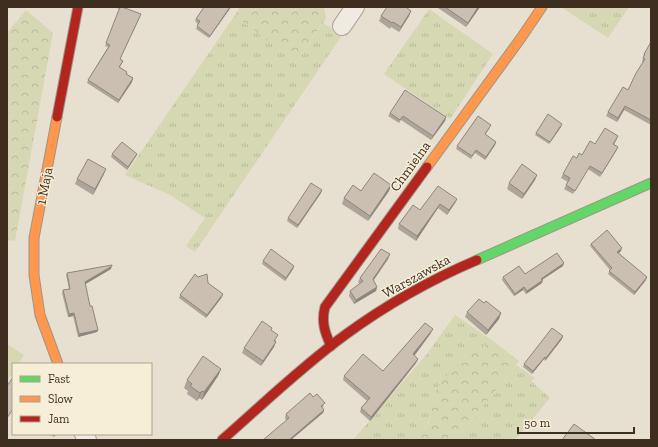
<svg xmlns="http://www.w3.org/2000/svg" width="658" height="447" viewBox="0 0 658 447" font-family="'Zilla Slab',serif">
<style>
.grass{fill:url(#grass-tufts)}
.forest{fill:url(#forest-crowns)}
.pitch{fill:#d6d7b3}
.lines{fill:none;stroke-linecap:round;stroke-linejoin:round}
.street-casing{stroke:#ada599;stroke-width:20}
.fast-casing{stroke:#9c958a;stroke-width:11}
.slow-casing{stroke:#9c958a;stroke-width:11}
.jam-casing{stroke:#9c958a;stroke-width:11}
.street{stroke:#efebe3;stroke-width:18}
.fast{stroke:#63d668;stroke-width:9}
.slow{stroke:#ff974d;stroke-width:9}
.jam{stroke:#b3261e;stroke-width:9}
.wall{fill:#afa499}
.shaded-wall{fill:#8e867d}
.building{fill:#cbbfb2;stroke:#8e867d}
.labels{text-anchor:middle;stroke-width:3;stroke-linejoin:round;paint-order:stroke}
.street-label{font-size:14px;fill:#3d2e20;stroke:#f7eed8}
</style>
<defs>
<pattern id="grass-tufts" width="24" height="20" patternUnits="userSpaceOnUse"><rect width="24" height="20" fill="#d6d7b3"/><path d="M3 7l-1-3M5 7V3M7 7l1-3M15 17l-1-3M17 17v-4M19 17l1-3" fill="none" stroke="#b9b99a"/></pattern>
<pattern id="forest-crowns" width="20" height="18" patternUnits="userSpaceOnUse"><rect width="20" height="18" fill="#d6d7b3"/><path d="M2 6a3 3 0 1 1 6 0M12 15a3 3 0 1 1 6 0" fill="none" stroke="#b9b99a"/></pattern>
</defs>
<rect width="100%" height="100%" fill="#e7e0d1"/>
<g class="grass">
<polygon points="561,7 629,7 608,38"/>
<polygon points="429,9 493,54 450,119 384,74"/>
<polygon points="235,15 296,63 323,23 342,35 195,252 186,246 205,218 170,195 125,175"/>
<polygon points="455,315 493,341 480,348 434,396 431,416 422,433 416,440 353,440 426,355"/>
<polygon points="516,365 535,378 531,381 550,398 515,440 456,440"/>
</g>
<g class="forest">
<polygon points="240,7 322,7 324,8 326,18 296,63 235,15"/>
<polygon points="26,10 53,33 15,241 7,240 7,33"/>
<path d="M493,341L519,361L516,365L456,440H416C422,433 428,425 431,416C433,409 431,402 434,395C445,371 470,353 493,341Z"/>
</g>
<polygon class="pitch" points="7,344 24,355 18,364 13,364 13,372 7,381"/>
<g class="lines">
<g class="street-casing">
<g id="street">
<polyline points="342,26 355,7"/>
<polyline points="84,434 87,440"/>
</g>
</g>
<g class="fast-casing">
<polyline id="fast" points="477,260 651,183"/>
</g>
<g class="slow-casing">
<g id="slow">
<polyline points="57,117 34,238 34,275 40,315 58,364"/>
<polyline points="427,167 521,38 542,7"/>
</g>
</g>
<g class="jam-casing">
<g id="jam">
<polyline points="57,117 78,7"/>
<path d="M331,346C325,333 321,322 325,307L427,167"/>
<path d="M222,440C262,405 301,367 345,335C386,305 430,280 477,260"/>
</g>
</g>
<use href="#street" class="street"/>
<use href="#fast" class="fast"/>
<use href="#slow" class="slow"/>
<use href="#jam" class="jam"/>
</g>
<g class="wall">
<polygon points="115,7 124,7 124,8 140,17 120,59 123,61 120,67 126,74 133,78 132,82 118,103 87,83 88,80 108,47 105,46 119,9"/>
<polygon points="231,7 209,38 196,29 198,24 195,21 196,19"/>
<polygon points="438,7 480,7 466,27 438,8"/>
<polygon points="407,8 411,11 409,16 399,32 391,27 390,29 379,21 381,16"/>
<polygon points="651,42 651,125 624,110 617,122 606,116 608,112 628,90 643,62 642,62 644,54"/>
<polygon points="390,113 446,117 445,121 431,140 401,120 399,123 388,116"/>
<polygon points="561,127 549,144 535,135 536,133"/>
<polygon points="490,128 485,135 496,142 495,145 485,160 475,153 471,159 456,149 457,146"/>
<polygon points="618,136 617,139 614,145 618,147 616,151 600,177 588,169 573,194 564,189 568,182 561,178 563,174 577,158 582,155 595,144"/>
<polygon points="112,154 137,154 136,156 127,170 111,157"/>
<polygon points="104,174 93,195 75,184 77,179"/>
<polygon points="537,175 535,180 522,199 507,189 509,183"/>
<polygon points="391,185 389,191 368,221 342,204 344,198"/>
<polygon points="322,190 321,193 297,228 287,221 288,218"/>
<polygon points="457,199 455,203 447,215 438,208 416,241 398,229 399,224 420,210"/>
<polygon points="591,244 621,251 619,253 646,280 634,295 608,274 610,270 590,246"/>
<polygon points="390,254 388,259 373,281 377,287 376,291 354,304 349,296 350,291 360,284 358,282 360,278"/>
<polygon points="263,261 294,266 293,269 285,281 262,264"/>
<polygon points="563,266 542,280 542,283 526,294 523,290 514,296 502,280 503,277 525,274"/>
<polygon points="111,269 85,284 90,306 98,330 97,332 78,337 73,316 68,317 62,293 63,290 69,289 66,275 67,273"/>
<polygon points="180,295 222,297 206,318 179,298"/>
<polygon points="484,303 501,313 499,319 486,335 465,317 467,312"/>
<polygon points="431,333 414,355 418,359 416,363 370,421 360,412 361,408 367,401 343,380 344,376 383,371"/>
<polygon points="563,336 562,339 545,361 544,359 532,374 523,367 524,364"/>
<polygon points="276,340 274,347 261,366 242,353 244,348"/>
<polygon points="221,369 218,376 202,400 199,398 197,401 187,394 188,391 184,388 187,380"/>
<polygon points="313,397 324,406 322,408 324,410 323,413 286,420 285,418 286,414"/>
<polygon points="50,434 57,434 54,437"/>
</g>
<g class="shaded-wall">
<polygon points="230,7 231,7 209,38 210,36"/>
<polygon points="478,7 480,7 466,27 468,23"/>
<polygon points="411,11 409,16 399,32 401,27"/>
<polygon points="133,78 132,82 118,103 119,100"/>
<polygon points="625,106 624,110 617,122 618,118"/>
<polygon points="446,117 445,121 431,140 433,136"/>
<polygon points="562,124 561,127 549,144 550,142"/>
<polygon points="496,142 495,145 485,160 486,157"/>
<polygon points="618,147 616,151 600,177 602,173"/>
<polygon points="137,154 136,156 127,170 128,167"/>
<polygon points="106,169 104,174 93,195 95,189"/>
<polygon points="537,175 535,180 522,199 524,194"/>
<polygon points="391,185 389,191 368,221 370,216"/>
<polygon points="322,190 321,193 297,228 298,225"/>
<polygon points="457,199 455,203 447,215 449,210"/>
<polygon points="440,204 438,208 416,241 417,236"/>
<polygon points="622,248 621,251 616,255 617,252"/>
<polygon points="390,254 388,259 371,284 373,279"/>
<polygon points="564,263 563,266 540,281 541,279"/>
<polygon points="112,266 111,269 84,285 85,282"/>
<polygon points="294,266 293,269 285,281 286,278"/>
<polygon points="647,277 646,280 634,295 635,292"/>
<polygon points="543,280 542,283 526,294 527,291"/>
<polygon points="377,287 376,291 354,304 356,300"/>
<polygon points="524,287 523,290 514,296 515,294"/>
<polygon points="223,294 222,297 206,318 207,315"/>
<polygon points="74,313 73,316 68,317 69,314"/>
<polygon points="501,313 499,319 486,335 488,330"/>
<polygon points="433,329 431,333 412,359 413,354"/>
<polygon points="98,330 97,332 78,337 79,334"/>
<polygon points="563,336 562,339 545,361 546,358"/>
<polygon points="276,342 274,347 261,366 263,361"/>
<polygon points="545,357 544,359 532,374 533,371"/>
<polygon points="418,359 416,363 370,421 371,417"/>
<polygon points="221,369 218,376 202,400 204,392"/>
<polygon points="202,391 199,398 197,401 200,393"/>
<polygon points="324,410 323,413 291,440 290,439"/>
</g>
<g class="building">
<polygon points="120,7 122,7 141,14 120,59 123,61 119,67 127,72 126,74 133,78 119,100 88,80 110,45 106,43"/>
<polygon points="204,7 230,7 210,36 197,26 200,21 196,19"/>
<polygon points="387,7 407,7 407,8 411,11 401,27 393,22 392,23 381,16"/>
<polygon points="445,7 478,7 468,23"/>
<polygon points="651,42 651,120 625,106 618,118 608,112 623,87 628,90 636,73 645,59 643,58 645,54 644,54"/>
<polygon points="405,90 446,117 433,136 403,116 400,120 390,113"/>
<polygon points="548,114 562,124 550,142 536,133"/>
<polygon points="478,116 491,125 485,134 496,142 486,157 476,150 472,156 457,146"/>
<polygon points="605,128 618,136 613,144 618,147 602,173 590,166 575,191 566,185 570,178 563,174 573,156 577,158 579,153 582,155 590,141 595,144"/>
<polygon points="122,142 137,154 128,167 112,154"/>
<polygon points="88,159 106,169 95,189 77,179"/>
<polygon points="522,164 537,175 524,194 509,183"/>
<polygon points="374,173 391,185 370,216 344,198 353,185 361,191"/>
<polygon points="311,183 322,190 298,225 288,218"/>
<polygon points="438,186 457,199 449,210 440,204 417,236 399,224 413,205 420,210"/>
<polygon points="607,230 622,248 617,252 647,277 635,292 609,271 612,268 591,244"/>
<polygon points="271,249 294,266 286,278 263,261"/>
<polygon points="381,249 390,254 373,279 377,287 356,300 350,291 363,281 360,278"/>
<polygon points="557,253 564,263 541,279 543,280 527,291 524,287 515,294 503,277 519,266 525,274"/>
<polygon points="112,265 112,266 85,282 90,306 92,306 98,330 79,334 74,313 69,314 63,290 70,289 67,273"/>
<polygon points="195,274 198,277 207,274 208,283 223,294 207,315 180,295"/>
<polygon points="479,299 484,303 486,301 501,313 488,330 467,312"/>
<polygon points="262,321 272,328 271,330 278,335 274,341 276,342 263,361 244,348"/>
<polygon points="425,323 433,329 413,354 418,359 371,417 361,408 370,398 344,376 363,354 383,371"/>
<polygon points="552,328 563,336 546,358 545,357 533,371 524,364"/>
<polygon points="203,356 221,369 204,392 202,391 200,393 190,386 192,384 187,380"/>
<polygon points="13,377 13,409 7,418 7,386"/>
<polygon points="310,393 313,397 317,394 325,403 321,406 324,410 290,439 291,440 263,440 289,418 286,414"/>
<polygon points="574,424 596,440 562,440"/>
</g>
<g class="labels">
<g class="street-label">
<text transform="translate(410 166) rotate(-54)" y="5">Chmielna</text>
<text transform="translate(44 186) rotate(-79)" y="5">1 Maja</text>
<text transform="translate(416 276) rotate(-29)" y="5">Warszawska</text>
</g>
</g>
<rect width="658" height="447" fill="none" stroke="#3d2e20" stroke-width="16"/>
<rect x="12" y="363" width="140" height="72" fill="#f7eed8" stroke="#ada18e"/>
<rect x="20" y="376" width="20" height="6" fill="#63d668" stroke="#ada18e"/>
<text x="48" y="383" font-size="12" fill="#3d2e20">Fast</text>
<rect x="20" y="396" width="20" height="6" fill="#ff974d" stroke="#ada18e"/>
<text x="48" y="403" font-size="12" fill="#3d2e20">Slow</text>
<rect x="20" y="416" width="20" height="6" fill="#b3261e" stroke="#ada18e"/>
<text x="48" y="423" font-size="12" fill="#3d2e20">Jam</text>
<path d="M518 427v6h116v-6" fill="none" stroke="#3d2e20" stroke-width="2"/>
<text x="524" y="427" font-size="12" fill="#3d2e20" stroke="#f7eed8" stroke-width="3" paint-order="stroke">50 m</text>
</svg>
